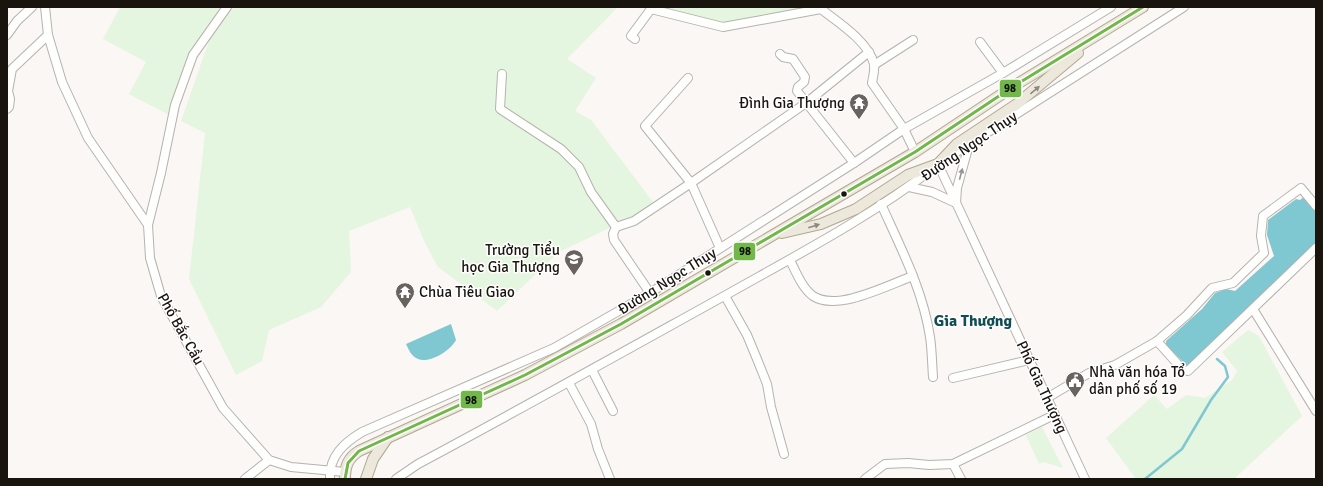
<svg xmlns="http://www.w3.org/2000/svg" width="1323" height="486" viewBox="0 0 1323 486" font-family="Signika,sans-serif">
<style>
.green{fill:#e4f6df}
.water{fill:#7fc7d1}
.lines{fill:none;stroke-linecap:round;stroke-linejoin:round}
.stream{stroke:#7fc7d1;stroke-width:2.5}
.minor-casing{stroke:#b6b2ae;stroke-width:10}
.major-casing{stroke:#b1a892;stroke-width:12}
.minor{stroke:#fefefd;stroke-width:8}
.major{stroke:#ece8dc;stroke-width:10}
.bus-1-casing{stroke:#fff;stroke-width:6}
.bus-1{stroke:#71b74a;stroke-width:3}
.oneway{fill:#8e8980}
.oneway2{fill:#979592}
.bus-dot{fill:#1a140f;stroke:#fff;stroke-width:1.5}
.labels{text-anchor:middle;stroke-width:3;stroke-linejoin:round;paint-order:stroke}
.poi-label{font-size:15px;fill:#1a140f;stroke:#fff;text-anchor:end}
.street-label{font-size:15px;fill:#1a140f;stroke:#fff}
.neighbourhood-label{font-size:16px;font-weight:bold;fill:#114e54;stroke:#fff}
.line-badge{stroke:#fff;stroke-width:1.5}
.pale-badge-label{font-size:11px;text-anchor:middle;font-weight:bold;fill:#111}
</style>
<rect width="100%" height="100%" fill="#fbf7f4"/>
<g class="green">
<polygon points="120,7 618,7 567,59 596,78 575,111 591,120 656,206 559,252 497,311 438,267 425,243 410,207 349,231 351,272 321,307 269,330 262,361 236,375 189,279 205,133 181,121 210,38 203,35 169,115 129,94 146,62 103,39"/>
<polygon points="625,7 851,7 821,9 723,27 651,9"/>
<polygon points="1248,330 1259,336 1302,416 1234,479 1136,479 1106,438 1154,395 1167,409 1186,395 1205,398 1232,380 1237,371 1222,352"/>
<polygon points="1042,427 1063,468 1044,462 1039,464 1026,435"/>
</g>
<g class="water">
<polygon points="1305,196 1316,209 1316,244 1191,367 1187,366 1166,345 1166,341 1202,309 1215,293 1226,289 1235,291 1274,256 1267,235 1268,220 1296,199 1300,200"/>
<path d="M451,324L456,340C451,350 430,364 418,359C411,356 409,350 406,344Z"/>
</g>
<g class="lines">
<polyline class="stream" points="1145,479 1182,449 1211,400 1228,377 1225,366 1217,359"/>
<g class="minor-casing">
<g id="minor">
<polyline points="45,7 48,35 62,82 88,138 148,225 150,258 161,296 223,408 269,460 291,467 345,472"/>
<polyline points="7,35 17,21 32,7"/>
<path d="M635,39L631,36L651,9L723,27L821,9C838,22 869,42 874,64C875,70 873,77 872,83L904,129L915,152"/>
<polyline points="980,42 1003,73"/>
<polyline points="780,54 783,57 793,59 805,77 804,82 798,87 797,91 854,163"/>
<polyline points="874,65 913,40"/>
<polyline points="502,74 500,109 561,149 579,167 591,192 616,227"/>
<polyline points="688,78 645,126 691,183 720,248"/>
<polyline points="7,109 9,107 10,99 8,91 12,69 48,35"/>
<polyline points="946,159 1184,7"/>
<polyline points="938,164 1085,479"/>
<polyline points="909,187 932,192 956,203 957,188 969,145"/>
<path d="M881,204C900,246 923,290 930,337C932,350 932,364 933,377"/>
<polyline points="148,225 161,173 175,105 193,55 227,7"/>
<polyline points="616,227 634,221 691,183 806,103 869,52"/>
<polyline points="616,227 613,234 614,240 650,293"/>
<path d="M790,260C796,272 802,288 813,296C837,312 888,285 913,276"/>
<polyline points="725,296 747,335 757,359 767,384 771,407 784,454"/>
<polyline points="1253,309 1316,411"/>
<polyline points="1157,341 1183,370 1188,371 1316,248"/>
<polyline points="592,370 613,411"/>
<polyline points="953,378 1029,360"/>
<polyline points="569,383 591,424 598,449 610,479"/>
<polyline points="1047,398 1089,373 1115,365 1157,341 1187,315 1212,288 1233,283 1264,253 1261,236 1263,216 1301,188 1316,206"/>
<polyline points="953,464 961,479"/>
<polyline points="245,479 269,460"/>
<path d="M330,479C329,456 344,443 362,432L554,348L650,293L854,163L904,129L1003,73L1111,7"/>
<path d="M396,479L418,464C521,409 623,352 726,295C797,255 870,217 935,167"/>
<polyline points="865,479 885,464 908,463 929,465 953,464 1054,415"/>
</g>
</g>
<g class="major-casing">
<g id="major">
<polyline points="782,233 821,224 856,209 908,175 938,164 957,144 1017,104 1078,53"/>
<path d="M345,479C345,466 348,458 359,451L525,375L621,324L915,152L1014,86L1143,7"/>
<polyline points="366,479 373,459 388,437"/>
</g>
</g>
<use href="#minor" class="minor"/>
<use href="#major" class="major"/>
<g class="bus-1-casing">
<polyline id="bus-1" points="345,479 348,463 359,451 525,375 621,324 915,152 1014,86 1143,7"/>
</g>
<use href="#bus-1" class="bus-1"/>
</g>
<defs><path id="oneway-solid" d="M-6-.8H1V-3.2L6.5 0L1 3.2V.8H-6Z"/></defs>
<g class="oneway">
<use href="#oneway-solid" transform="translate(1035 90) rotate(-40)"/>
<use href="#oneway-solid" transform="translate(814 226) rotate(-17)"/>
</g>
<use class="oneway2" href="#oneway-solid" transform="translate(961 174) rotate(-75)"/>
<defs>
<g id="temple-pin" transform="scale(1)"><path d="M0 17L-7.5 6A9.5 9.5 0 1 1 7.5 6Z" fill="#69635f" stroke="#fff"/><path d="M0-6L5-2H3V0L6.5 2.5H4V6H1.5V3h-3V6H-4V2.5H-6.5L-3 0V-2H-5Z" fill="#fff"/></g>
<g id="school-pin" transform="scale(1)"><path d="M0 17L-7.5 6A9.5 9.5 0 1 1 7.5 6Z" fill="#69635f" stroke="#fff"/><path d="M0-5L7-2L0 1L-7-2ZM-4 1L0 2.5L4 1V4Q0 6-4 4Z" fill="#fff"/></g>
<g id="civic-pin" transform="scale(1)"><path d="M0 17L-7.5 6A9.5 9.5 0 1 1 7.5 6Z" fill="#69635f" stroke="#fff"/><path d="M-.6-6.5H3V-4.5H.6V-3L4-1V1h2V6H-6V1h2V-1L-.6-3ZM-1.2 2.5V6h2.4V2.5Z" fill="#fff"/></g>
</defs>
<g fill-rule="evenodd">
<use href="#temple-pin" x="859" y="103"/>
<use href="#school-pin" x="574" y="259"/>
<use href="#temple-pin" x="405" y="292"/>
<use href="#civic-pin" x="1075" y="381"/>
</g>
<g class="bus-dot">
<circle cx="844" cy="194" r="3.5"/>
<circle cx="708" cy="273" r="3.5"/>
</g>
<g class="labels">
<g class="poi-label">
<text x="845" y="108">Đình Gia Thượng</text>
<text x="560" y="255">Trường Tiểu<tspan x="560" dy="17">học Gia Thượng</tspan></text>
<text x="419" y="297" text-anchor="start">Chùa Tiêu Giao</text>
<text x="1089" y="377" text-anchor="start">Nhà văn hóa Tổ<tspan x="1089" dy="17">dân phố số 19</tspan></text>
</g>
<g class="street-label">
<text transform="translate(969 146) rotate(-34)" y="5">Đường Ngọc Thụy</text>
<text transform="translate(667 281) rotate(-32)" y="5">Đường Ngọc Thụy</text>
<text transform="translate(181 329) rotate(61)" y="5">Phố Bắc Cầu</text>
<text transform="translate(1042 387) rotate(65)" y="5">Phố Gia Thượng</text>
</g>
<g class="neighbourhood-label">
<text x="973" y="326">Gia Thượng</text>
</g>
</g>
<g class="line-badge">
<rect x="999" y="79" width="23" height="19" rx="4" fill="#71b74a"/>
<rect x="733" y="242" width="23" height="19" rx="4" fill="#71b74a"/>
<rect x="460" y="390" width="23" height="19" rx="4" fill="#71b74a"/>
</g>
<g class="pale-badge-label">
<text x="1010" y="92">98</text>
<text x="745" y="255">98</text>
<text x="471" y="404">98</text>
</g>
<rect width="1323" height="486" fill="none" stroke="#1a140f" stroke-width="16"/>
</svg>
